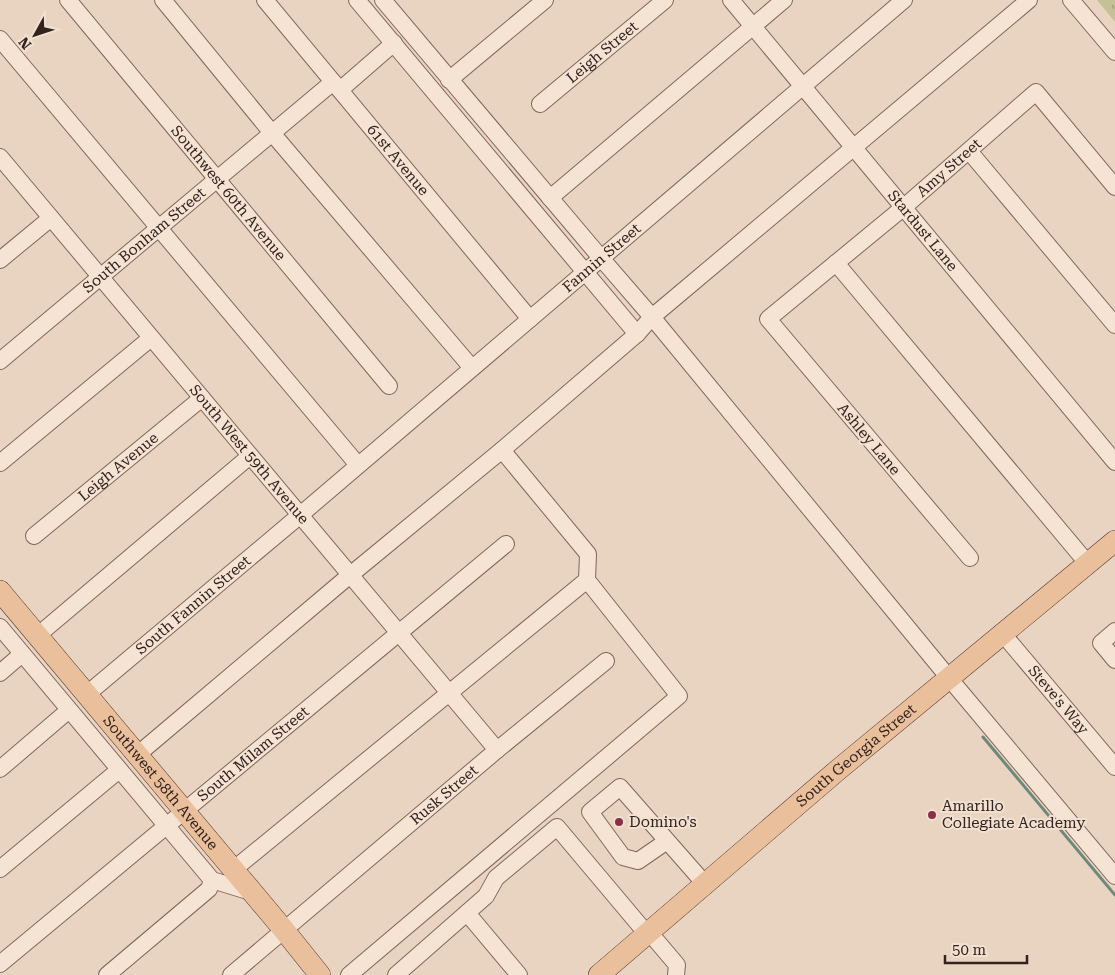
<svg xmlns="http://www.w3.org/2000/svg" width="1115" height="975" viewBox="0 0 1115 975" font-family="'Roboto Serif',serif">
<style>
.grass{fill:url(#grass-tufts)}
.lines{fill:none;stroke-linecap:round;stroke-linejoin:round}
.stream{stroke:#6c897b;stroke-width:3}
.minor-casing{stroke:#82665b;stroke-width:18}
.major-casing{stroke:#50362f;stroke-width:22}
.minor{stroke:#f5e3d4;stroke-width:16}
.major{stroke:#eabf9c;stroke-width:21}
.poi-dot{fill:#8b3047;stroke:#f2e0d1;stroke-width:2}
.labels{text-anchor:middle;stroke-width:4;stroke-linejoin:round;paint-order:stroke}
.street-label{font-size:15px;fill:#33231e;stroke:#f2e0d1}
.poi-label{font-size:15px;fill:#33231e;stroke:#f2e0d1;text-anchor:start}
</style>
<defs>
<pattern id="grass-tufts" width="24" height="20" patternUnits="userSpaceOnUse" patternTransform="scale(1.25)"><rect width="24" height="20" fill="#c6c097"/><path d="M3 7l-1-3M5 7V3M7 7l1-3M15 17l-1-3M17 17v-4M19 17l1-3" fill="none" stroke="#a19c7b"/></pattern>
</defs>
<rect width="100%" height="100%" fill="#e9d4c2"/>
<polygon class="grass" points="1097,0 1115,0 1115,22"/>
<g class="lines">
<polyline class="stream" points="983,737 1115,895"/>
<g class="minor-casing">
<g id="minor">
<path id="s1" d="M68,0L389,386"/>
<polyline points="163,0 272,133 472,368"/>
<path id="s2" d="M265,0L530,319"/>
<polyline points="357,0 637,334"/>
<polyline points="383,0 601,258 652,317 949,678 1115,876"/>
<path id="s3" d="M731,0L1115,462"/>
<polyline points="1071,0 1115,52"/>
<polyline points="0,39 358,465"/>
<polyline points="449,80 545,0"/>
<polyline points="340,90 394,43"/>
<path id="s4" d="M540,104L665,0"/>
<polyline points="969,151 1115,325"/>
<path id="s5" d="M0,157L497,750"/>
<polyline points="550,198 784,0"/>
<polyline points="0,260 51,218"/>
<polyline points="836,263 1088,564"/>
<path id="s6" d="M0,361L333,82"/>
<polyline points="0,463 151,338"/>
<path id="s7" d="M34,536L202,398"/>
<path id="s8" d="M970,558L768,319L904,207L1036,92L1115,187"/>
<polyline points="0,627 212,880 251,892"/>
<polyline points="1115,631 1101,643 1115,660"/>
<path id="s9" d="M1003,634L1115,767"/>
<polyline points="37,636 250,456"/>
<polyline points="0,673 22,654"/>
<path id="s10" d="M86,695L292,522L904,0"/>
<polyline points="137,755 343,581 502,450 637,334 652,317 1029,0"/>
<polyline points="0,769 69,710"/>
<polyline points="667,841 638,861 623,857 590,812 620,787 705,884"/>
<polyline points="0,869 119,770"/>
<polyline points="233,870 587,580"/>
<polyline points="467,913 519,975"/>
<polyline points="649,932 677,965 676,975"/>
<path id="s11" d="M0,964L506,544"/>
<polyline points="107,975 209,889 212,880"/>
<path id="s12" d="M231,975L497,750L606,661"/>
<polyline points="349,975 679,696 587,580 588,554 502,450"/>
<polyline points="396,975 486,896 496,878 557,827 647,934"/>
</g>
</g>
<g class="major-casing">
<g id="major">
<path id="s13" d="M0,591L284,930L320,975"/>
<path id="s14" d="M599,975L839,769L1115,541"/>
</g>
</g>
<use href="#minor" class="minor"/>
<use href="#major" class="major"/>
</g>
<g class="poi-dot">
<circle cx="932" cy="815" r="5"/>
<circle cx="619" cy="822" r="5"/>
</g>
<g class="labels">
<g class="street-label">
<text dy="5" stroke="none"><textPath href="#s4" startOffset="81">Leigh Street</textPath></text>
<text dy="5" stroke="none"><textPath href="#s2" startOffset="208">61st Avenue</textPath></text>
<text dy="5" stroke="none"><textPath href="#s8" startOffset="549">Amy Street</textPath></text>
<text dy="5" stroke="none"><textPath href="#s1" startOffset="251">Southwest 60th Avenue</textPath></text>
<text dy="5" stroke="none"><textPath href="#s3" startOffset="300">Stardust Lane</textPath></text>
<text dy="5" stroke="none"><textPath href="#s6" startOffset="188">South Bonham Street</textPath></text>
<text dy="5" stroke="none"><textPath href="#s10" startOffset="676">Fannin Street</textPath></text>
<text transform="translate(869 439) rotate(50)" y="5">Ashley Lane</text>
<text dy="5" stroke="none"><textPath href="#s5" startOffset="388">South West 59th Avenue</textPath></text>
<text dy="5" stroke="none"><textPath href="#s7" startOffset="109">Leigh Avenue</textPath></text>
<text dy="5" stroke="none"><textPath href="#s10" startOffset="140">South Fannin Street</textPath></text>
<text dy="5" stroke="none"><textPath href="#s9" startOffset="86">Steve's Way</textPath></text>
<text dy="5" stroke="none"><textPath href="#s11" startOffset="329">South Milam Street</textPath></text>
<text dy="5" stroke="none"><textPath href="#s14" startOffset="338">South Georgia Street</textPath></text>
<text dy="5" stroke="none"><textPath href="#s13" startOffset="250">Southwest 58th Avenue</textPath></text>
<text dy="5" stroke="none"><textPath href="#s12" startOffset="279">Rusk Street</textPath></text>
</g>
<g class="poi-label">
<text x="942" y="811">Amarillo<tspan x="942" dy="17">Collegiate Academy</tspan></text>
<text x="629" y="827">Domino's</text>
</g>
</g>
<g transform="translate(35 35) rotate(230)" stroke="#f2e0d1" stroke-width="4" paint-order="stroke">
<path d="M0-4L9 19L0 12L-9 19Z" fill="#33231e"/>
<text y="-8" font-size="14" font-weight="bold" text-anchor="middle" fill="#33231e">N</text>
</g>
<path d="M945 955v8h82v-8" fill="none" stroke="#33231e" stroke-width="2.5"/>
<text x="952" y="955" font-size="15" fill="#33231e" stroke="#f2e0d1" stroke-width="4" paint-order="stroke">50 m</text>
</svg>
